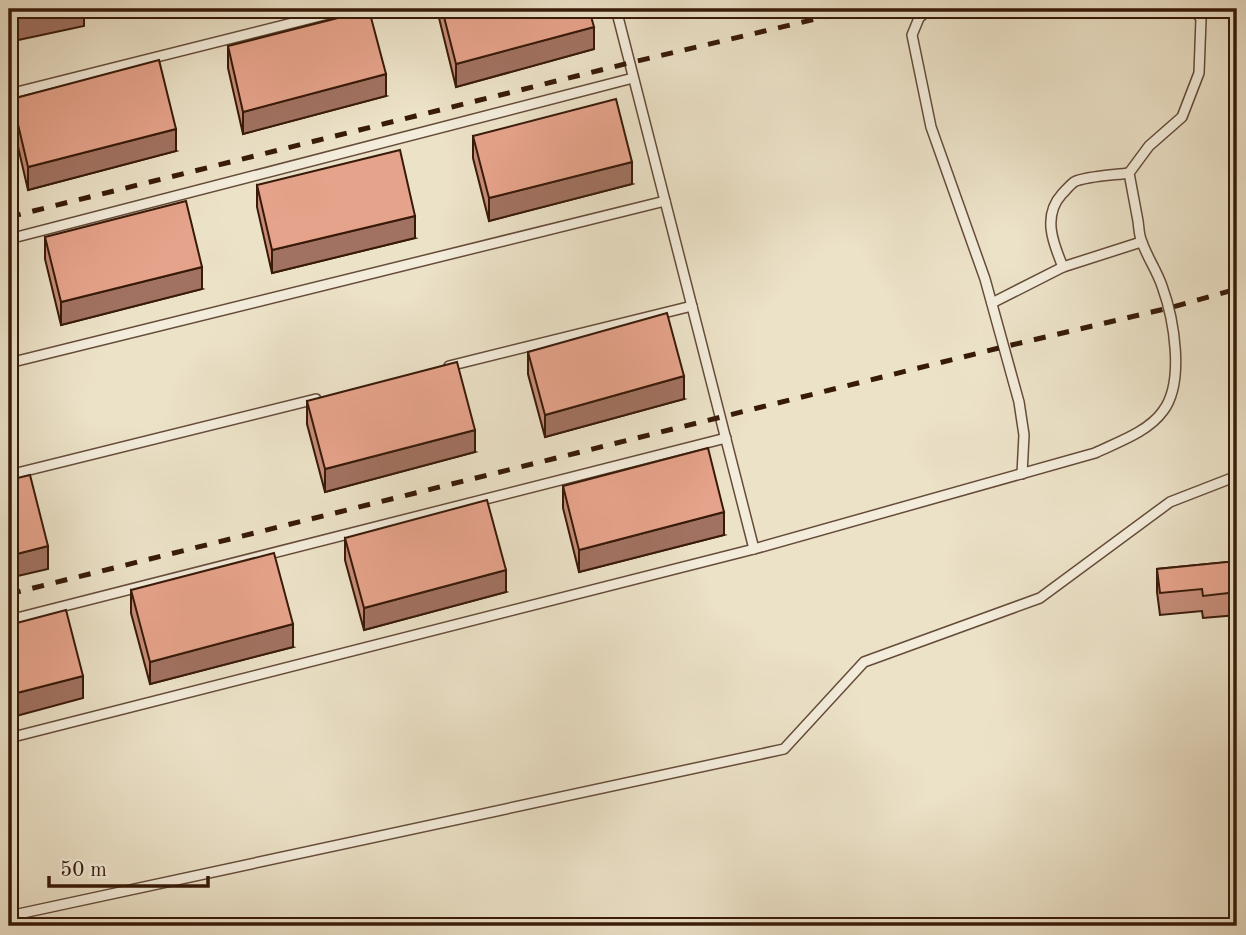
<svg xmlns="http://www.w3.org/2000/svg" width="1246" height="935" viewBox="0 0 1246 935" font-family="'Old Standard TT',serif">
<style>
.lines{fill:none;stroke-linecap:round;stroke-linejoin:round}
.service-casing{stroke:#654c39;stroke-width:12}
.service{stroke:#f3ecdb;stroke-width:9}
.rail{stroke:#381a09;stroke-width:5;stroke-dasharray:12 12;stroke-linecap:butt}
.wall{fill:#c68c78;stroke:#381a09;stroke-width:2}
.shaded-wall{fill:#a17261;stroke:#381a09;stroke-width:2}
.building{fill:#e6a38b;stroke:#381a09;stroke-width:2}
</style>
<rect width="100%" height="100%" fill="#ece2c8"/>
<filter id="stains"><feTurbulence type="fractalNoise" baseFrequency=".00286" numOctaves="4"/><feColorMatrix values="0 0 0 0 .2 0 0 0 0 .09 0 0 0 0 .02 0 0 0 .5 -.17"/></filter>
<radialGradient id="worn" r=".72"><stop offset=".6" stop-color="#630" stop-opacity="0"/><stop offset="1" stop-color="#630" stop-opacity=".3"/></radialGradient>
<g class="lines">
<g class="service-casing">
<g id="service">
<polyline points="929,9 919,18 912,35 931,127 985,279 1019,402 1024,435 1022,474"/>
<polyline points="9,94 348,9"/>
<polyline points="9,239 633,78"/>
<path d="M1063,267C1053,243 1042,216 1062,194C1065,191 1070,185 1074,182C1086,176 1116,175 1129,173"/>
<polyline points="992,303 1063,267 1141,242"/>
<polyline points="9,363 665,201"/>
<polyline points="449,366 692,306"/>
<polyline points="9,475 316,399"/>
<path d="M754,549L1095,453C1118,442 1148,432 1163,411C1185,382 1174,319 1162,286C1157,271 1147,257 1142,242C1139,236 1139,228 1138,221C1135,205 1132,189 1129,173L1149,146L1182,117L1199,73L1201,19L1194,9"/>
<polyline points="9,620 726,438"/>
<polyline points="9,738 754,549 616,9"/>
<polyline points="9,916 784,749 864,662 1040,598 1170,502 1237,476"/>
</g>
</g>
<use href="#service" class="service"/>
<g class="rail">
<polyline points="9,217 629,63 858,9"/>
<polyline points="9,594 1003,347 1169,308 1237,289"/>
</g>
</g>
<g class="wall">
<polygon points="439,9 589,9 594,49 456,87 439,18"/>
<polygon points="228,46 386,96 243,134 228,68"/>
<polygon points="12,99 176,151 28,190 12,121"/>
<polygon points="473,136 632,184 489,221 473,158"/>
<polygon points="257,185 415,238 272,273 257,207"/>
<polygon points="45,237 202,289 61,325 45,259"/>
<polygon points="528,352 684,399 545,437 528,374"/>
<polygon points="307,401 475,452 325,492 307,424"/>
<polygon points="563,486 724,535 579,572 563,508"/>
<polygon points="345,538 506,592 364,630 345,560"/>
<polygon points="1237,561 1237,615 1203,618 1202,611 1160,615 1157,592 1157,569"/>
<polygon points="131,590 293,647 150,684 131,613"/>
</g>
<g class="shaded-wall">
<polygon points="60,9 84,9 84,26 9,42 9,19"/>
<polygon points="594,27 594,49 456,87 456,64"/>
<polygon points="386,74 386,96 243,134 243,112"/>
<polygon points="176,129 176,151 28,190 28,167"/>
<polygon points="632,162 632,184 489,221 489,198"/>
<polygon points="415,216 415,238 272,273 272,250"/>
<polygon points="202,267 202,289 61,325 61,302"/>
<polygon points="684,376 684,399 545,437 545,415"/>
<polygon points="475,430 475,452 325,492 325,469"/>
<polygon points="724,512 724,535 579,572 579,550"/>
<polygon points="48,546 48,569 9,578 9,556"/>
<polygon points="506,570 506,592 364,630 364,608"/>
<polygon points="293,624 293,647 150,684 150,662"/>
<polygon points="83,676 83,698 9,718 9,695"/>
</g>
<g class="building">
<polygon points="9,9 60,9 9,19"/>
<polygon points="442,9 589,9 594,27 456,64"/>
<polygon points="369,10 386,74 243,112 228,46"/>
<polygon points="159,60 176,129 28,167 12,99"/>
<polygon points="616,99 632,162 489,198 473,136"/>
<polygon points="400,150 415,216 272,250 257,185"/>
<polygon points="186,201 202,267 61,302 45,237"/>
<polygon points="667,313 684,376 545,415 528,352"/>
<polygon points="457,362 475,430 325,469 307,401"/>
<polygon points="708,448 724,512 579,550 563,486"/>
<polygon points="30,475 48,546 9,556 9,480"/>
<polygon points="487,500 506,570 364,608 345,538"/>
<polygon points="274,553 293,624 150,662 131,590"/>
<polygon points="1237,561 1237,592 1203,596 1202,589 1160,593 1157,569"/>
<polygon points="66,610 83,676 9,695 9,625"/>
</g>
<rect width="1246" height="935" fill="none" stroke="#ece2c8" stroke-width="35"/>
<rect x="10" y="10" width="1225" height="914" fill="none" stroke="#381a09" stroke-width="3.5"/>
<rect x="18" y="18" width="1211" height="900" fill="none" stroke="#381a09" stroke-width="2"/>
<path d="M49 876v10h159v-10" fill="none" stroke="#381a09" stroke-width="3.5"/>
<text x="60" y="876" font-size="21" fill="#381a09" stroke="#f3ecdb" stroke-width="5" paint-order="stroke">50 m</text>
<rect width="100%" height="100%" filter="url(#stains)"/>
<rect width="100%" height="100%" fill="url(#worn)"/>
</svg>
